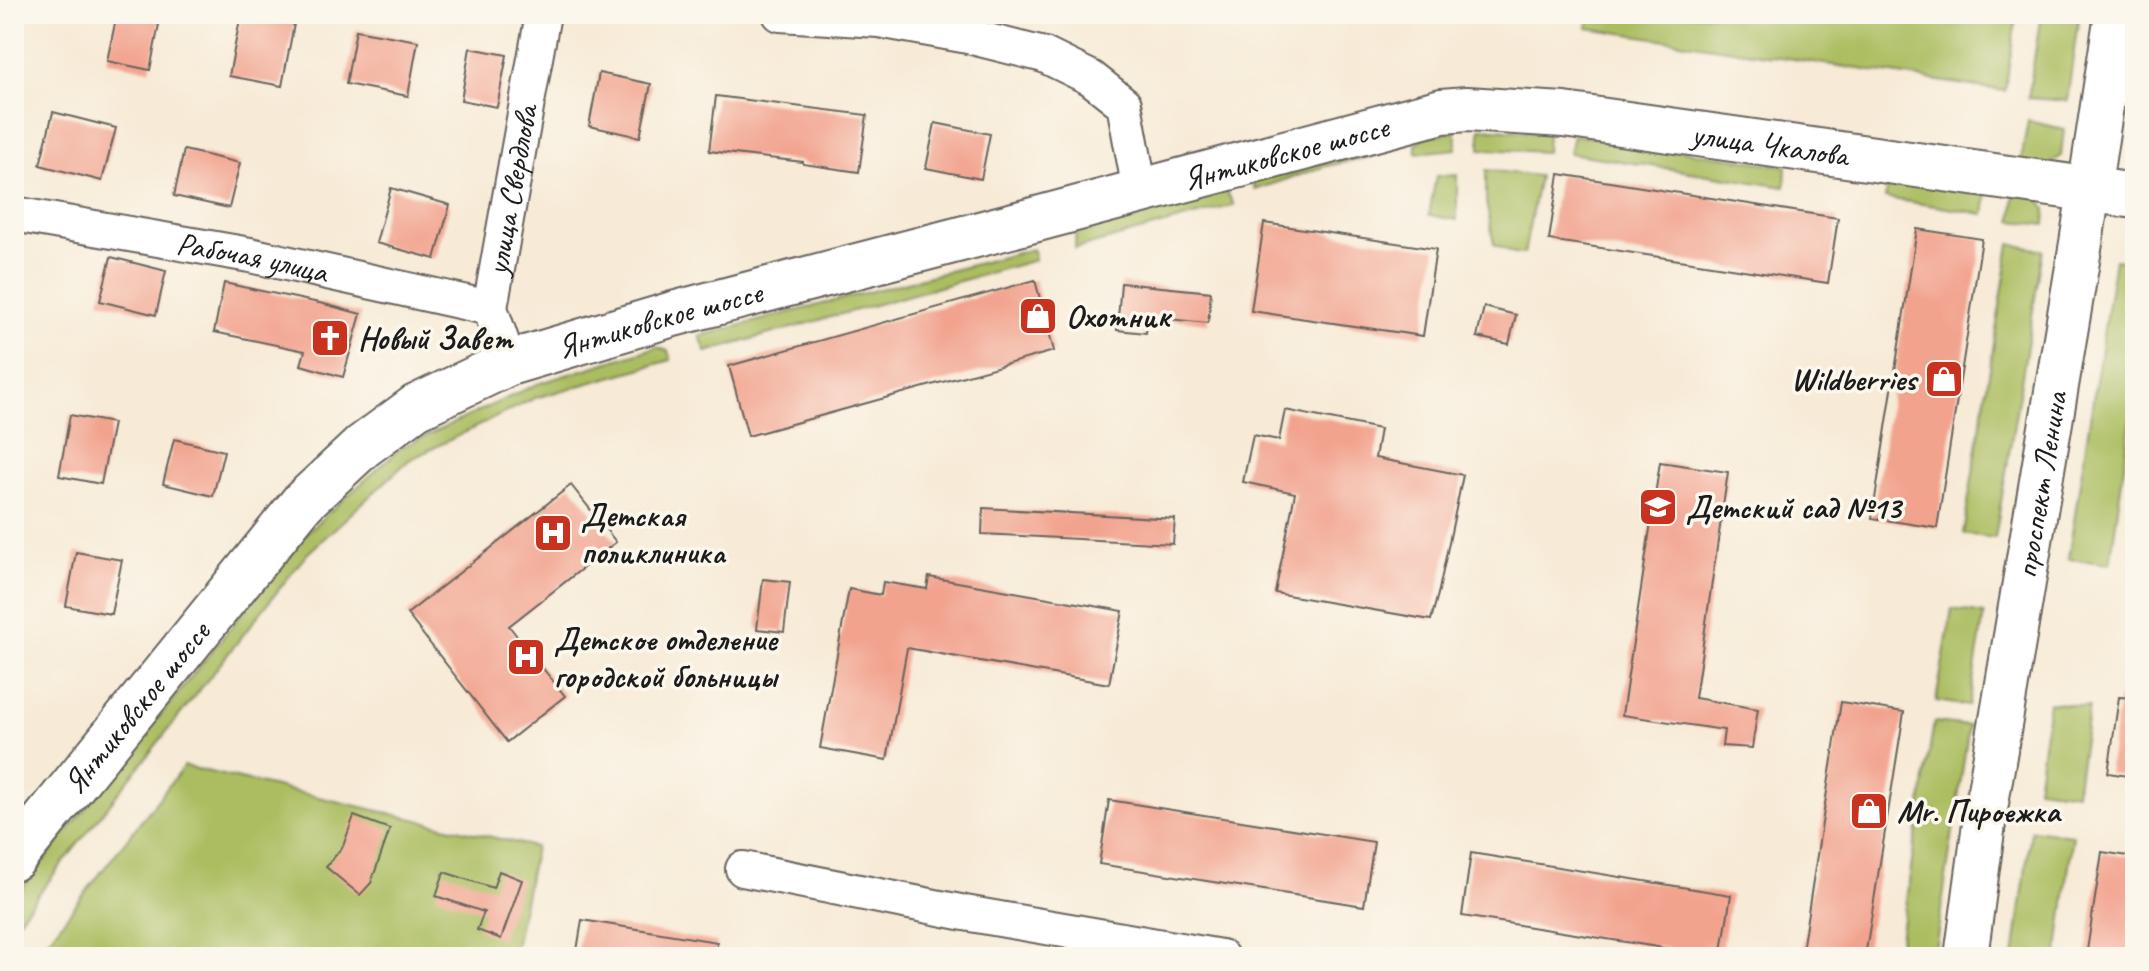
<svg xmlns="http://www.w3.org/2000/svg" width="2149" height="971" viewBox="0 0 2149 971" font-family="Caveat,sans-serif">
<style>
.green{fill:#abbd60;stroke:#646c3e;stroke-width:2}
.building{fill:#f2a38e}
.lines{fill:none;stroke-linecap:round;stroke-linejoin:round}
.minor-casing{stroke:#69645d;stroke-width:38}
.tertiary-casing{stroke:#69645d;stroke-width:46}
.secondary-casing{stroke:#69645d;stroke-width:48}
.minor{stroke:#fff;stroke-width:34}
.tertiary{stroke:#fff;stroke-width:42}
.secondary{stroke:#fff;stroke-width:44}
.labels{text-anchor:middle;stroke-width:7;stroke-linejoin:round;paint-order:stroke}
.street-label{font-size:32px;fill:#1c1c1c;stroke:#fbf7ec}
.poi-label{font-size:32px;font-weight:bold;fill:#1c1c1c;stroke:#fbf7ec;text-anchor:start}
</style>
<rect width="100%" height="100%" fill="#fbf7ec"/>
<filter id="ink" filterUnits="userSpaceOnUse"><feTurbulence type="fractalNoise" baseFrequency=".0125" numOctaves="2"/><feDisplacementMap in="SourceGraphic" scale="16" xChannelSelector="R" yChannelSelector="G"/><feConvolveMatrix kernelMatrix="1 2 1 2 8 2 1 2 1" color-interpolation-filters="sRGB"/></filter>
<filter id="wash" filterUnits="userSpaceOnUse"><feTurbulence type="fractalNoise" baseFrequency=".006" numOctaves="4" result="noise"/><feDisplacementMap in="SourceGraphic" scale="32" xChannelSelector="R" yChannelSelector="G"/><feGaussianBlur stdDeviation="1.8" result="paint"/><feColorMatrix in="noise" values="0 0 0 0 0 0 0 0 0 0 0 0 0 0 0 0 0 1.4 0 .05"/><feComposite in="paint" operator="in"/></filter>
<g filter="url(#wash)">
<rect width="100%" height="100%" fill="#f7ead6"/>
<g class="green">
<polygon points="1589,14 2017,14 2005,91 1587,28"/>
<polygon points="2041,14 2079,14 2067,101 2028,98"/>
<polygon points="2028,121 2064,129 2061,156 2043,170 2020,165"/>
<polygon points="1480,128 1547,133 1546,152 1480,149"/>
<polygon points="1456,131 1456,149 1416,153 1416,144 1427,136"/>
<polygon points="1573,135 1786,166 1785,187 1569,153"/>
<polygon points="1371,150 1372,157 1326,166 1255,190 1251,178"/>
<polygon points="1486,170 1539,176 1524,254 1514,253 1494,244 1486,202"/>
<polygon points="1889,172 1988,188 1984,214 1885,198"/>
<polygon points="1457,175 1457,220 1429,215 1436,176"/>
<polygon points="1225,189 1234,205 1075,249 1076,224"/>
<polygon points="2015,194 2039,197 2046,209 2045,225 2012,221"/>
<polygon points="2010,244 2043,250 1995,538 1963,534"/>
<polygon points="1033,249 1035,260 706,352 700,336"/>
<polygon points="2115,259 2135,262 2135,389 2110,564 2068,559"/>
<polygon points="657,347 668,351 671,360 535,398 409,460 307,554 14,925 14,898 308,531 402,447 537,384"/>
<polygon points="1952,609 1984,614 1969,706 1936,701"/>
<polygon points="2049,702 2089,707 2076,793 2037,788"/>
<polygon points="1934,722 1969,726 1934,957 1897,957"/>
<polygon points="184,766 535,847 513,957 35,957"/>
<polygon points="2031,830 2073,835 2057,957 2014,957"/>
</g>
<g id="blocks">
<g class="building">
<polygon points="117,14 161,14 150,70 107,61"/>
<polygon points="241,14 294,24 282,86 229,76"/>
<polygon points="356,30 418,41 408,96 346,84"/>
<polygon points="470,48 507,55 497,107 461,100"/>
<polygon points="599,73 651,84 640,137 589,126"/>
<polygon points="716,96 867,115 859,172 803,164 803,162 709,151"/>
<polygon points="53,112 116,128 102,181 40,165"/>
<polygon points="935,123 990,134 981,179 926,168"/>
<polygon points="184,150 240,163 229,208 174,196"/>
<polygon points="1559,174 1838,218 1828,283 1549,240"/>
<polygon points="391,188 450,205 435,259 376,243"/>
<polygon points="1264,223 1436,249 1423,336 1251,311"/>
<polygon points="1917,229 1982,239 1937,528 1872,518"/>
<polygon points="111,257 166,271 156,315 100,301"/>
<polygon points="1035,280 1054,351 748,436 729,366"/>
<polygon points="224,283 324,304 361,314 343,377 301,365 305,351 214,332"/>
<polygon points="1121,283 1211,292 1208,323 1148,317 1146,333 1117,330"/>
<polygon points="1484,307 1516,315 1509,344 1477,337"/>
<polygon points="1285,410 1380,429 1375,458 1463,475 1439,590 1431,620 1275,593 1295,493 1243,482 1253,435 1279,440"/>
<polygon points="70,415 113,423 101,484 59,476"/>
<polygon points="174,439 224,451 213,496 163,484"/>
<polygon points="1660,462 1728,472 1695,698 1758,709 1752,748 1722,746 1724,730 1622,715"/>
<polygon points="571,485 616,542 509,626 565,696 507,742 407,614"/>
<polygon points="983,508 1175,519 1173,544 982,534"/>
<polygon points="76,552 122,560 111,614 66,606"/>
<polygon points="929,577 1123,611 1109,684 907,648 887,760 820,748 849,589 881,595 883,582 927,589"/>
<polygon points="763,579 790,582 784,632 757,629"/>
<polygon points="2119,697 2135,698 2135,777 2108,773"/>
<polygon points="1841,702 1904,712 1865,957 1801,957"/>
<polygon points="1109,800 1374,842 1364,906 1099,864"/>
<polygon points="354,816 390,829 371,883 360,895 326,867 343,846"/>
<polygon points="2102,852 2135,857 2135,957 2086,957"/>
<polygon points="1471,853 1731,895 1721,957 1462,916"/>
<polygon points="499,871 522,880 501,939 477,930 484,912 436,896 444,872 493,888"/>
<polygon points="582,920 717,942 716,957 576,957"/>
</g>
</g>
</g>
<g filter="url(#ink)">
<use href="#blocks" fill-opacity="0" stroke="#69645d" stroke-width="2"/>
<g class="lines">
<g class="minor-casing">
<g id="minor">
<polyline points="780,14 879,20 968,36 1044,55 1091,78 1124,104 1140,191"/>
<path id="s1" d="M14,214L250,255L490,308"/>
<path id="s2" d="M509,363L490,308L543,14"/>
<polyline points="743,869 965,913 1221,957"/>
</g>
</g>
<g class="tertiary-casing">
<g id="tertiary">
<path id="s3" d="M1966,957L1986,809L2081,243L2116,14"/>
</g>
</g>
<g class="secondary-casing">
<g id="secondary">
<path id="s4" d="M14,858L303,502L363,446L416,407L509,363L673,314L1041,218L1442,111L1467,109L1564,115L2135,196"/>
</g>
</g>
<use href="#minor" class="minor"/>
<use href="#tertiary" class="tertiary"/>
<use href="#secondary" class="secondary"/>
</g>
</g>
<defs>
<g id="shop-square" transform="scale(2)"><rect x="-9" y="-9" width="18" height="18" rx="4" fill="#c8321e" stroke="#fbf7ec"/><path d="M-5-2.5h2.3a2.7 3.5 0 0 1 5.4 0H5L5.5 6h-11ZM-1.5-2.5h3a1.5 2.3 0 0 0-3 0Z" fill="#fff"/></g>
<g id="church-square" transform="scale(2)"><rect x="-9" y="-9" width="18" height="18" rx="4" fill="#c8321e" stroke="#fbf7ec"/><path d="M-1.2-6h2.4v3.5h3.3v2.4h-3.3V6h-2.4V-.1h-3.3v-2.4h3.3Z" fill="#fff"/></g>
<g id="school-square" transform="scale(2)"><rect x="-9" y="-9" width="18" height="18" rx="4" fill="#c8321e" stroke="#fbf7ec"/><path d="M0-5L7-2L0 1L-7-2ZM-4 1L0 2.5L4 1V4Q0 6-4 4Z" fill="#fff"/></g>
<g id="hospital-square" transform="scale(2)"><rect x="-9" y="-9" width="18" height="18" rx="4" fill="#c8321e" stroke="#fbf7ec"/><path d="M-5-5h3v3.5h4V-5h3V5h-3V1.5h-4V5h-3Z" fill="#fff"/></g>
</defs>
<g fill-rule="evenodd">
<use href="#shop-square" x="1038" y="316"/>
<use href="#church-square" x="330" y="338"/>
<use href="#shop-square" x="1944" y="379"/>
<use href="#school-square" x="1658" y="507"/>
<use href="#hospital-square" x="553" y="533"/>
<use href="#hospital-square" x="526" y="657"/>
<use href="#shop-square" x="1869" y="811"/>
</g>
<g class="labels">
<g class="street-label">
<text dy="11" stroke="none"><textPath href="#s4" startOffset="2006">улица Чкалова</textPath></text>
<text dy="11" stroke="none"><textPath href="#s4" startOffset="1514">Янтиковское шоссе</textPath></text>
<text dy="11" stroke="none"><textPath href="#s2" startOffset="178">улица Свердлова</textPath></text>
<text dy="11" stroke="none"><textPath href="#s1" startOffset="242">Рабочая улица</textPath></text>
<text dy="11" stroke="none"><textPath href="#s4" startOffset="866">Янтиковское шоссе</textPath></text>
<text dy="11" stroke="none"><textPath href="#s3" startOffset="478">проспект Ленина</textPath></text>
<text dy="11" stroke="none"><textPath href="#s4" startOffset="194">Янтиковское шоссе</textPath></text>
</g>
<g class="poi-label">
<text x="1066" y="327">Охотник</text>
<text x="358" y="349">Новый Завет</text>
<text x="1916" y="390" text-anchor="end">Wildberries</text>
<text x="1686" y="518">Детский сад №13</text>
<text x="581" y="526">Детская<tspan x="581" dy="37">поликлиника</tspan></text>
<text x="554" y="650">Детское отделение<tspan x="554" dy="37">городской больницы</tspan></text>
<text x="1897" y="822">Mr. Пироежка</text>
</g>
</g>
<rect width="2149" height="971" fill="none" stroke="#fbf7ec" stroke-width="48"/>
</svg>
